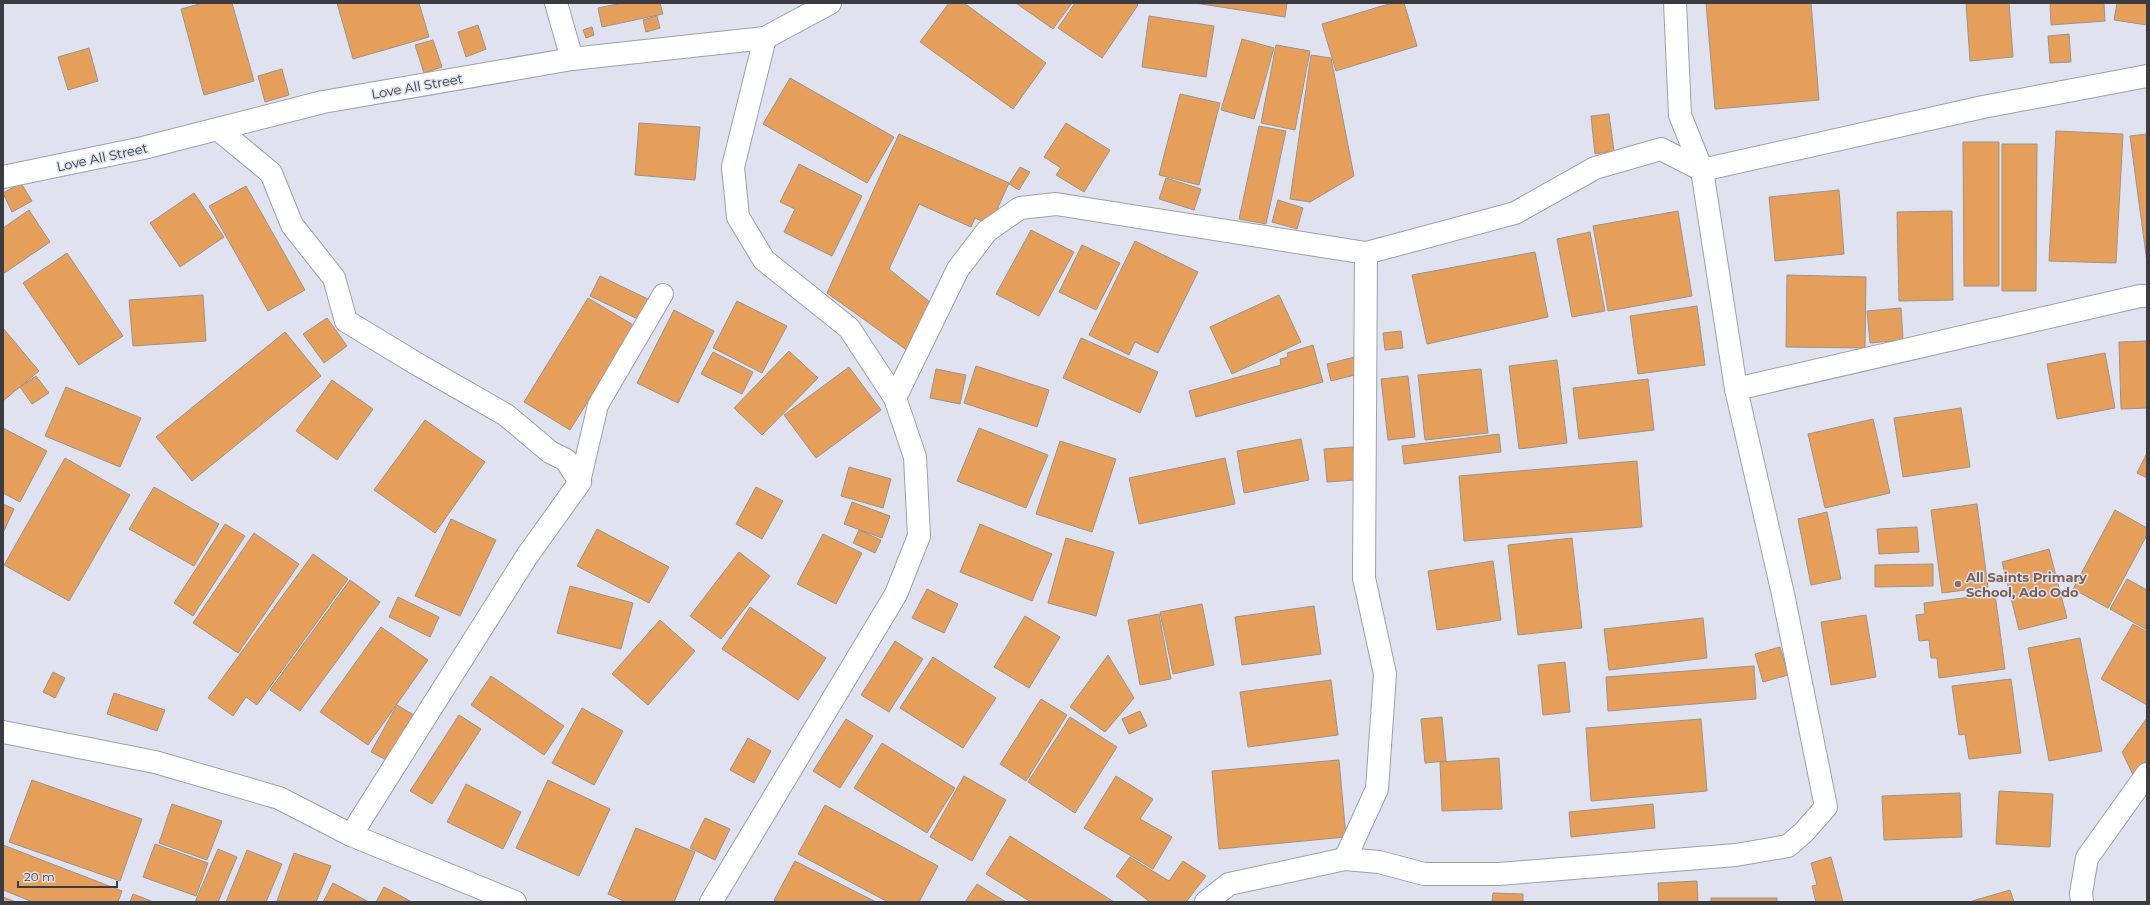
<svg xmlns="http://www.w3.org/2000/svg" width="2150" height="905" viewBox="0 0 2150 905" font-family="Montserrat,sans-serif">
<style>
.building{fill:#e69f5b;stroke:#9c938b}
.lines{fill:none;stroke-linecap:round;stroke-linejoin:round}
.service-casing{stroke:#9da0ac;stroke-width:22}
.minor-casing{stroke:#9da0ac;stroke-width:24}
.service{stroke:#fff;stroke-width:20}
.minor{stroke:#fff;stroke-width:22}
.education-dot{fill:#8d6e63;stroke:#e0e3ef;stroke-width:1.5}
.labels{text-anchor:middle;stroke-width:3;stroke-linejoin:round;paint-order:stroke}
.street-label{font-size:13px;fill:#3b3c41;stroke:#e0e3ef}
.education-label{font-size:13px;font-weight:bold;fill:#785e54;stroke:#e0e3ef;text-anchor:start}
</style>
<rect width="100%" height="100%" fill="#e0e3ef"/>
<g class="building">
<polygon points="203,3 232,3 254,81 204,95 181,9"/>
<polygon points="337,3 419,3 429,37 353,59"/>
<polygon points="622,3 660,3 663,14 602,27 598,8"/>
<polygon points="949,3 964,3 1046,63 1013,109 920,42"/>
<polygon points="1016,3 1072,3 1053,29"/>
<polygon points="1075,3 1136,3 1138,5 1102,58 1058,28"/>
<polygon points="1195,3 1287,3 1285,17"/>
<polygon points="1392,3 1404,3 1417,46 1336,71 1322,24"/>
<polygon points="1706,3 1811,3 1819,100 1715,109"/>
<polygon points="1966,3 2009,3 2013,57 1970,61"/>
<polygon points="2050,3 2104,3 2105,21 2051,25"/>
<polygon points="2117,3 2147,3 2147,25 2114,20"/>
<polygon points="657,16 660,28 646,32 643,20"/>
<polygon points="1149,16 1214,26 1206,77 1142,67"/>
<polygon points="478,25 486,49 466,57 458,32"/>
<polygon points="592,27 594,35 586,38 583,30"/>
<polygon points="2069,34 2071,62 2050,63 2048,36"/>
<polygon points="1242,39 1274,48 1254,119 1221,110"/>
<polygon points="433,40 442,67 424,73 415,45"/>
<polygon points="1276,45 1310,51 1295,130 1261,123"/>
<polygon points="89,48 98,81 68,90 58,57"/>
<polygon points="1311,55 1331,58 1354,176 1310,202 1290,199"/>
<polygon points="282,69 289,95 265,102 258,76"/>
<polygon points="790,78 894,137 867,183 763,124"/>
<polygon points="1180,94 1220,103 1199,185 1159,175"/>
<polygon points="1609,114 1614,151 1595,154 1591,116"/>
<polygon points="639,123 700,127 695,180 635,175"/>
<polygon points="1066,123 1110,150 1084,192 1056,175 1061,168 1044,157"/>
<polygon points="1259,126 1286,131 1266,224 1239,219"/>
<polygon points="2056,131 2123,134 2116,263 2049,261"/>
<polygon points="899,134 1009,183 990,225 975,218 971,227 919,204 889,269 936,307 908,351 827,293"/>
<polygon points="2147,134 2147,262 2130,136"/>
<polygon points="1963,142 1999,142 1999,286 1964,286"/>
<polygon points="2002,144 2037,144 2036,291 2002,291"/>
<polygon points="799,164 862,196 832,256 784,232 795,209 780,202"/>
<polygon points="1020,167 1030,172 1019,190 1009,184"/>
<polygon points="1166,178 1201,189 1194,210 1159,199"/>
<polygon points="21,183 32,201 12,212 3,193"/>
<polygon points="246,186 305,290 268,311 209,206"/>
<polygon points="1839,190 1844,254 1775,261 1769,197"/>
<polygon points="194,193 224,237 180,267 150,223"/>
<polygon points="1278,200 1303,208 1297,229 1272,222"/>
<polygon points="29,210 50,242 3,274 3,228"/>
<polygon points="1678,211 1692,296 1608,311 1593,226"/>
<polygon points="1952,211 1953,300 1899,301 1897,212"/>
<polygon points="1031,230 1074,252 1039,316 996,294"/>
<polygon points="1590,232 1605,311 1572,317 1557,239"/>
<polygon points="1135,241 1198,272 1158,353 1135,342 1129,355 1089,335"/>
<polygon points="1082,245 1120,263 1096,310 1059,292"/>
<polygon points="1535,252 1548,317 1427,344 1412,275"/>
<polygon points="67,253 123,336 79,365 23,283"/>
<polygon points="1787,275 1866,277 1865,348 1786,347"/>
<polygon points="600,276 652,301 642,321 590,296"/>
<polygon points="203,295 206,341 133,346 129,300"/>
<polygon points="1279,295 1301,342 1232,374 1210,327"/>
<polygon points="588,298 635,326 570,430 524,402"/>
<polygon points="737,301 787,326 762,373 713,348"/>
<polygon points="1697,306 1705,365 1638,374 1630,316"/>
<polygon points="1901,308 1903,340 1870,343 1867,311"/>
<polygon points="674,310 714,331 678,403 637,383"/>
<polygon points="327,318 347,346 324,363 303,334"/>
<polygon points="3,328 39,371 3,401"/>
<polygon points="1401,331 1403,348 1385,350 1383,333"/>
<polygon points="285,332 321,376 192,481 156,437"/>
<polygon points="1081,338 1158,372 1140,413 1063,378"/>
<polygon points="2147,341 2147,408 2121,409 2119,342"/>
<polygon points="1313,345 1323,382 1196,417 1189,391 1281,365 1280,359 1288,357 1287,353"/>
<polygon points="789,351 818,378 762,435 734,408"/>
<polygon points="713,352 753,372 742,394 701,374"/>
<polygon points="2105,353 2115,408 2057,419 2047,364"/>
<polygon points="1355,357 1359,374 1331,381 1327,364"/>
<polygon points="1557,360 1567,443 1519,449 1509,366"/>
<polygon points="976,366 1049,390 1037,427 964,403"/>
<polygon points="849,367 881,410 816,458 784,415"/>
<polygon points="936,369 966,375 960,404 930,398"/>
<polygon points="1481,369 1488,433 1425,440 1418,375"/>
<polygon points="36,376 49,393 32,404 20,387"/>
<polygon points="1408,376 1415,437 1388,440 1381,379"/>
<polygon points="1648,379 1654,430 1579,439 1573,388"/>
<polygon points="332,380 373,409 337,460 296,431"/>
<polygon points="66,387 141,418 120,467 45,436"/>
<polygon points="1961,408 1970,467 1903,477 1894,418"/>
<polygon points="1873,419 1890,493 1825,508 1808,434"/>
<polygon points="425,420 485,462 435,533 374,490"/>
<polygon points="3,428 47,451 20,502 3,493"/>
<polygon points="979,428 1048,455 1026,508 957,481"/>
<polygon points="1499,434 1501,452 1404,464 1402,446"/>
<polygon points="1301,439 1309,480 1244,493 1237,451"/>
<polygon points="1060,441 1116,459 1092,532 1036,514"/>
<polygon points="1353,447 1355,480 1327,482 1324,449"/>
<polygon points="2147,453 2147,478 2137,473"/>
<polygon points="65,458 130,495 69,601 4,565"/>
<polygon points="1225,458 1235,504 1139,524 1129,478"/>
<polygon points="1637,461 1642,527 1464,541 1459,476"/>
<polygon points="849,467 891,479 883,508 841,496"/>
<polygon points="154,487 219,524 194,566 129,529"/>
<polygon points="756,487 783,501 762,539 736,524"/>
<polygon points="852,502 890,516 882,538 844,524"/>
<polygon points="3,504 14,509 3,533"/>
<polygon points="1977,504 1988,587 1942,593 1931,510"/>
<polygon points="2115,510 2147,528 2147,535 2108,608 2073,589"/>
<polygon points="1827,512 1841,579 1811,585 1798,519"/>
<polygon points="451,519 496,540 460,616 415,596"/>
<polygon points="225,524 245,536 193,616 174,603"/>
<polygon points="980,524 1052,554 1032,601 960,572"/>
<polygon points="1917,527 1919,552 1879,554 1877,529"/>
<polygon points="597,529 669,567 649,603 577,566"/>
<polygon points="859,530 881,540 875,553 853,543"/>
<polygon points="254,533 299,564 238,653 193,623"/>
<polygon points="823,534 862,553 836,604 797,584"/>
<polygon points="1066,538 1114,552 1096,616 1048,603"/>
<polygon points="1572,538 1582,628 1518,635 1508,545"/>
<polygon points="2049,549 2067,618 2019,630 2002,562"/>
<polygon points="739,552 770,576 721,639 690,616"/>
<polygon points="313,554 348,579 257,705 246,697 233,716 208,698"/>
<polygon points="1493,561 1501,620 1437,630 1428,571"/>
<polygon points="1933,564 1933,586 1875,587 1875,565"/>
<polygon points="2127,579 2147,590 2147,630 2110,609"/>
<polygon points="350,580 380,602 300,711 270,690"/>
<polygon points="570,586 633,603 621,649 557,633"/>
<polygon points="927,589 958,604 944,633 912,618"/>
<polygon points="1995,594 2005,669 1939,678 1937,658 1931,658 1929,640 1919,641 1916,615 1925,614 1924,603"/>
<polygon points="398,597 439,617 430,637 389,617"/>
<polygon points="1202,604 1214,665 1173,674 1160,612"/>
<polygon points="1314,606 1321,654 1242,665 1235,617"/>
<polygon points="750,607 826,658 798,700 722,649"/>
<polygon points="1159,614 1171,679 1140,685 1128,620"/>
<polygon points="1866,615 1876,677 1831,685 1821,622"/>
<polygon points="1025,616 1060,637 1029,688 994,667"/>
<polygon points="1703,618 1707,658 1609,670 1604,629"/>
<polygon points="660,620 695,651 648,705 612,674"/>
<polygon points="2133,624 2147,632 2147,705 2101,679"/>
<polygon points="381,627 428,660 368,745 320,712"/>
<polygon points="2080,638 2102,751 2049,761 2028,648"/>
<polygon points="895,641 923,659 889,712 861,695"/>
<polygon points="1780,647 1788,675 1763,682 1755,654"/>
<polygon points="1108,655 1134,698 1105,732 1070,707"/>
<polygon points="933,657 996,698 963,748 900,708"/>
<polygon points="1565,662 1570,712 1543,715 1538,665"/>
<polygon points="1754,666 1756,699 1608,711 1606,677"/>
<polygon points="53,672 65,678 55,698 43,692"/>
<polygon points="491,676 564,726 544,755 471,705"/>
<polygon points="2011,679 2021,753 1969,759 1965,734 1959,735 1952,686"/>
<polygon points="1331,680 1338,735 1248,747 1240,692"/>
<polygon points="114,693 165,710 157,731 107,714"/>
<polygon points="1041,699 1067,715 1026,781 1000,764"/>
<polygon points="397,705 419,718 394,764 371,752"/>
<polygon points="582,708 623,731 594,785 552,763"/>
<polygon points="1140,711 1147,726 1129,734 1122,719"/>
<polygon points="459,715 481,729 432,804 410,791"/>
<polygon points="1070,717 1117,747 1075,813 1028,782"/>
<polygon points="1442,717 1446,761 1425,763 1421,719"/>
<polygon points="2147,718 2147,765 2136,781 2122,752"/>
<polygon points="846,719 873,736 840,788 813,771"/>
<polygon points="1701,719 1707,791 1591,801 1586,728"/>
<polygon points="748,738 771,751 754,783 730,770"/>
<polygon points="882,743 955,788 927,833 854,788"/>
<polygon points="1499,758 1502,809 1442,811 1440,762"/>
<polygon points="1339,760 1346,837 1219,849 1212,771"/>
<polygon points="964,776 1006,800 972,861 930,837"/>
<polygon points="1116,776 1153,799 1140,819 1172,837 1153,869 1084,828"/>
<polygon points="32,780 142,819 120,881 9,842"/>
<polygon points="548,780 610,809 579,876 516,848"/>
<polygon points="466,784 521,812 503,849 447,822"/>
<polygon points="1999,791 2053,794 2050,847 1996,844"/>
<polygon points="1960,793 1962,837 1884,840 1882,796"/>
<polygon points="172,804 222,821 207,860 159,843"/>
<polygon points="1653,804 1655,828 1571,837 1569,812"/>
<polygon points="825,805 938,866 919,902 888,902 798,854"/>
<polygon points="705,818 730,829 715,860 690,848"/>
<polygon points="636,828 695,852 674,902 626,902 608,894"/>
<polygon points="1010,836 1114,902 1031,902 986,874"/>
<polygon points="155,844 208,863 196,896 143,877"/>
<polygon points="3,845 122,891 118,902 33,902 3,890"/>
<polygon points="218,849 237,857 218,902 195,902"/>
<polygon points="247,850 282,864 266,902 226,902"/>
<polygon points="294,853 331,866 316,902 277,901"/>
<polygon points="1130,857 1169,881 1183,861 1206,876 1186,902 1150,902 1116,876"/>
<polygon points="1831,857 1843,902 1816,902 1812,886 1817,885 1811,863"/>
<polygon points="795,861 876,902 778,902 774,900"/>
<polygon points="1697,881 1698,902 1659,902 1658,883"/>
<polygon points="333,883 369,902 323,902"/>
<polygon points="977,884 1006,902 965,902"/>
<polygon points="384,887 412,902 376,902"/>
<polygon points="2010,890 2014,902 1969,902"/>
<polygon points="1493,893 1523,894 1523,902 1492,902"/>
<polygon points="133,894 154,902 130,902"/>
<polygon points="3,897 16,902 3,902"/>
<rect x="1711" y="898" width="66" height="4"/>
</g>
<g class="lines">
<g class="service-casing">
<polyline id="service" points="580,482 598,405 663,294"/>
</g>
<g class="minor-casing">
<g id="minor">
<polyline points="556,3 572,59"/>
<polyline points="1675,3 1680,115 1702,170 1736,389 2140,296 2147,296"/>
<polyline points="219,130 271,173 292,225 334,278 346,321 417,364 506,415 550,452 566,460 580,482 527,556 351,835"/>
<polyline points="3,177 143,148 323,102 572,59 765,38 830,3"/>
<polyline points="895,398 958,269 987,231 1020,208 1056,204 1366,253 1515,213 1595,168 1661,149 1702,170 1983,107 2147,76"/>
<polyline points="3,732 155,762 279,798 351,835 515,902"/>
<polyline points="1345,859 1377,789 1385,674 1364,578 1366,253"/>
<polyline points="711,902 896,594 919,536 915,457 895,398 849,328 764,260 738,217 733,167 765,38"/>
<polyline points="1206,902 1229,884 1345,859 1379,862 1424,874 1499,874 1736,855 1788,846 1804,832 1826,807 1783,594 1736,389"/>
<polyline points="2082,902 2081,893 2087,858 2147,774"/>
</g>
</g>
<use href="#service" class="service"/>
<use href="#minor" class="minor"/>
</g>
<circle class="education-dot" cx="1958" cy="584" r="4"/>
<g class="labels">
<g class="street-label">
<text transform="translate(417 86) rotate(-10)" y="5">Love All Street</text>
<text transform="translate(102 157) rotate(-12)" y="5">Love All Street</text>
</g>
<g class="education-label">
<text x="1966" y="582">All Saints Primary<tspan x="1966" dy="15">School, Ado Odo</tspan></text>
</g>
</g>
<rect width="2150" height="905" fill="none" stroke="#3b3c41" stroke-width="8"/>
<path d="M18 881v6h99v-6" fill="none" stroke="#3b3c41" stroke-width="2"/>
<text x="24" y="881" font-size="12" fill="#3b3c41" stroke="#e0e3ef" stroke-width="3" paint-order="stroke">20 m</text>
</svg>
